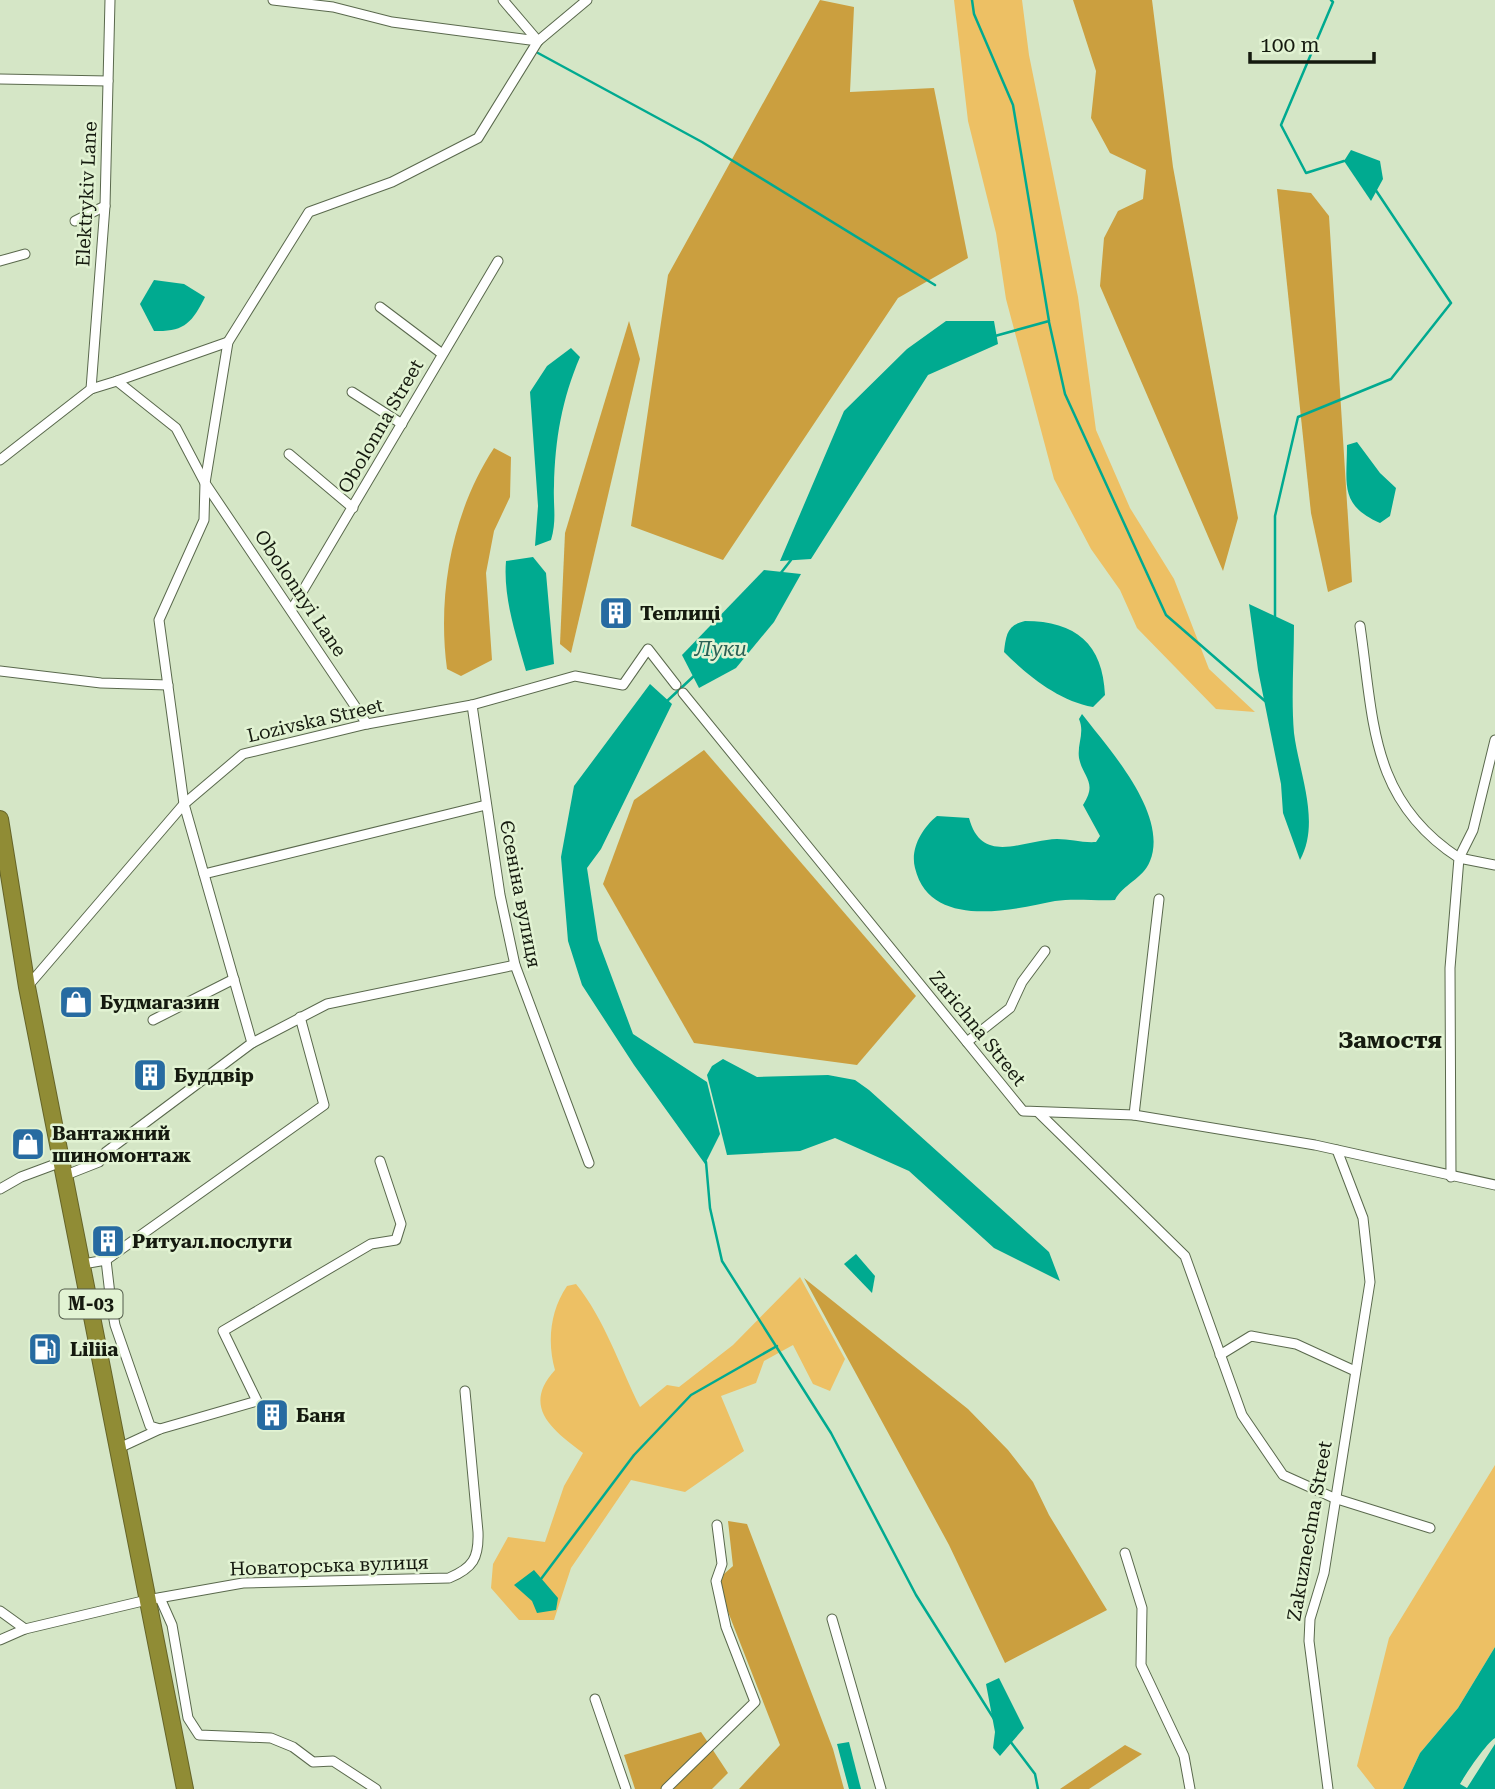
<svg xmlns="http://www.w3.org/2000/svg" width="1495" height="1789" viewBox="0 0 1495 1789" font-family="'Roboto Serif',serif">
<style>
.green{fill:#edc064}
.forest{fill:#cb9f3f}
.water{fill:#00aa90}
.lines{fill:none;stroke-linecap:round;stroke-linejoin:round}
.stream{stroke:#00aa90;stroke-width:2.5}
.street-casing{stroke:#5a694d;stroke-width:11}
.highway-casing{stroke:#656428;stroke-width:18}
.street{stroke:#fff;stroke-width:9}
.highway{stroke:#908c35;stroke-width:16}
.labels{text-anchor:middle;stroke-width:5;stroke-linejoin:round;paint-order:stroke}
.shield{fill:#e2f3d3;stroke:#525b4a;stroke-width:2}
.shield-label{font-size:18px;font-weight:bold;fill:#151a0f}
.street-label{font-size:19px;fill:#151a0f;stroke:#e2f3d3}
.poi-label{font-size:19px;font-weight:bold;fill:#151a0f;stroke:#e2f3d3;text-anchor:start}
.water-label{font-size:21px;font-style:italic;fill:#2b6155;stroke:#e2f3d3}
.quarter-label{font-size:23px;font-weight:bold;fill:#151a0f;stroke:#e2f3d3}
</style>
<rect width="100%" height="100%" fill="#d5e6c6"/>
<g class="green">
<polygon points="954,0 1022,0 1029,55 1078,297 1096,430 1130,508 1174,579 1209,669 1255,712 1216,709 1137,628 1120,590 1091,549 1054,479 1006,299 996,233 968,121"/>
<path d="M800,1277L845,1359L830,1391L813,1384L793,1345L764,1361L756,1383L721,1396L744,1451L685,1492L631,1480L571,1568L554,1620H519L491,1588L493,1564L508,1537L545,1542L564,1486L583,1453C553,1430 521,1407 555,1370C547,1342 550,1311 567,1286L576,1284C604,1318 620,1367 640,1407L667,1385L679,1387L733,1345Z"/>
<polygon points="1495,1465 1495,1647 1458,1708 1420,1753 1403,1789 1375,1789 1357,1766 1389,1638"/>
</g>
<g class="forest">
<polygon points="820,0 854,7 850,92 934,88 968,258 898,298 723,560 631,526 668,275"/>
<polygon points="1073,0 1152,0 1173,167 1238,518 1223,571 1100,286 1104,238 1118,211 1143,199 1146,170 1110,153 1091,118 1096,71"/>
<polygon points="1277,189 1311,193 1329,216 1352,582 1328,592 1311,513"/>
<polygon points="629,321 640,359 571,653 560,644 565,533"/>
<path d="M494,448L511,457L510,497L494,531L486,573L492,660L461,676L447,669C437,594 452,512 494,448Z"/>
<polygon points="704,750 916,996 857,1065 694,1043 603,884 634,800"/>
<polygon points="804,1278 968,1409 1008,1450 1033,1482 1049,1515 1107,1610 1005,1663 949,1545"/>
<polygon points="728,1521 747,1524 833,1749 844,1789 739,1789 780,1745 716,1581 733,1566"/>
<polygon points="701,1732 728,1773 712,1789 635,1789 624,1755"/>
<polygon points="1125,1745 1142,1754 1089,1789 1060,1789"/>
</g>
<g class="water">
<polygon points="1351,150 1380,161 1383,179 1371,201 1344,161"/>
<path d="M154,280L184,284L205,297C192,323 184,332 154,331L140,304Z"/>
<polygon points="946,321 994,321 998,344 928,375 811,559 780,561 844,411 907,349"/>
<path d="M571,348L580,357C562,399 555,439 554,486C553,506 557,520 551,540L535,546L538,506L530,392L547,366Z"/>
<path d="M1357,442L1380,473L1396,488L1390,516L1380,523C1339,505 1347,484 1347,445Z"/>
<path d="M533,557L546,573L554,664L526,671C516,635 503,598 506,561Z"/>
<polygon points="764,570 801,574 774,622 736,668 699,688 682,655"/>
<path d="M1249,604L1294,625C1294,660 1291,698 1294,733C1299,773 1321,822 1300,860L1283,813L1281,784L1258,670Z"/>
<path d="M1025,621C1076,621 1103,644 1105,695L1093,707C1059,701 1028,676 1004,652C1006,635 1007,625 1025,621Z"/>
<polygon points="650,684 672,704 601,849 587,868 598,940 633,1034 707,1082 720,1134 705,1164 634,1065 582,985 568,941 561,857 574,786"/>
<path d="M1082,714C1108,748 1169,814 1150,861C1143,879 1123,884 1115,900C1096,901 1074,898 1055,901C1012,910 930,930 915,868C910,849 922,828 937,816L969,818C982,866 1022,840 1057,839C1070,839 1083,843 1096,842L1100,836L1083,805C1098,782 1083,778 1079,758C1077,744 1085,733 1079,719Z"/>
<polygon points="723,1059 757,1077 828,1075 855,1080 869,1090 1049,1252 1060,1281 994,1248 909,1171 835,1138 800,1151 727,1155 707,1075 712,1066"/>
<polygon points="856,1254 875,1276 872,1293 844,1264"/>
<polygon points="534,1570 558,1598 556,1610 537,1613 532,1601 514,1585"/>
<path d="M1495,1647V1738C1485,1745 1467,1772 1460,1784L1467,1788L1495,1744V1789H1403L1420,1753L1458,1708Z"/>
<polygon points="999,1678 1024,1728 1000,1756 993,1748 995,1732 986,1684"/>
<polygon points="849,1742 861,1789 849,1789 837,1744"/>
</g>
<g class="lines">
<g class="stream">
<polyline points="972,0 974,14 1013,105 1049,321 995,336"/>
<polyline points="1331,0 1333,2 1281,125 1306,173 1344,161"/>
<polyline points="538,53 702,142 935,285"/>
<polyline points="1049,322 1065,394 1166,615 1265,701"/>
<polyline points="780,574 791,560"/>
<polyline points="1275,617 1275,516 1298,417 1391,379 1451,303 1375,189"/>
<polyline points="666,702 695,675"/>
<polyline points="706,1162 710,1208 722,1261 831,1433 916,1595 994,1719"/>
<polyline points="541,1579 634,1455 691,1395 777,1346"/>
<polyline points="1010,1741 1035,1774 1038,1789"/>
</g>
<g class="street-casing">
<g id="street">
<polyline points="273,0 333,7 392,22 538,41"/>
<polyline points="503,0 538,41"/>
<polyline points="0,79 108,81"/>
<polyline points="75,221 105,206"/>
<polyline points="0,261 25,254"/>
<polyline points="380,307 441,353"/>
<polyline points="117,381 228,342"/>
<polyline points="91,389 105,206 110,0"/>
<polyline points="352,392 402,424"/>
<polyline points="289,454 353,508"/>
<polyline points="0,460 91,389 117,381 176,428 205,483 367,724"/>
<polyline points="292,609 498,261"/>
<path d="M1360,626C1374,722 1370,800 1459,858L1450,968L1451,1177"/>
<polyline points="0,671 101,683 168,685"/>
<polyline points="683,693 1023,1111 1134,1115 1315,1145 1495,1185"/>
<polyline points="472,705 500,895 515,965 589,1163"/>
<polyline points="1495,740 1473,830 1459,858 1495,865"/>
<polyline points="204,874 486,805"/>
<polyline points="27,987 184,804 243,754 367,724 472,705 575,676 623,685 648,649 676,685"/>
<polyline points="153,1020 234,979"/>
<polyline points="967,1042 1010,1008 1022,982 1045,951"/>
<polyline points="252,1043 184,804 159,620 204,520 205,483 228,342 309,212 392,182 478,138 538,41 587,0"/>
<polyline points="1039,1113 1185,1256 1242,1415 1283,1475 1334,1498 1430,1528"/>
<polyline points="1134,1115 1159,899"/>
<polyline points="66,1175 99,1162 106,1152 252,1043 327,1004 515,965"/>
<polyline points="0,1189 21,1177 64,1161"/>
<polyline points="106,1260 111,1303"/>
<polyline points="83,1264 106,1260 324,1105 300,1017"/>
<polyline points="91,1303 111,1303 115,1325 150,1426 160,1429"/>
<polyline points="1220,1355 1251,1336 1296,1344 1355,1371"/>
<polyline points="119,1448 160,1429 257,1401 223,1331 371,1244 396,1240 401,1224 380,1161"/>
<polyline points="1125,1553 1142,1608 1141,1665 1184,1756 1190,1789"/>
<polyline points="160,1598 172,1625 188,1718 199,1735 271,1738 293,1747 313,1762 333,1761 376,1789"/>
<path d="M0,1611L25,1629L147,1600L243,1583L449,1578C473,1568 479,1558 478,1532L465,1391"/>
<polyline points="832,1619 881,1789"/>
<polyline points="0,1640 25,1629"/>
<polyline points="595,1699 626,1789"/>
<polyline points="666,1789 755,1702 726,1627 716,1581 722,1564 717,1525"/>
<polyline points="1328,1789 1309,1641 1310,1619 1324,1573 1370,1282 1363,1218 1337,1150"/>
</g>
</g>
<g class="highway-casing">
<polyline id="highway" points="0,819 27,987 185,1789"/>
</g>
<use href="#street" class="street"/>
<use href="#highway" class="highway"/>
</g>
<defs>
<g id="building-square" transform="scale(1.75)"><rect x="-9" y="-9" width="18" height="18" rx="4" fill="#276ba1" stroke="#e2f3d3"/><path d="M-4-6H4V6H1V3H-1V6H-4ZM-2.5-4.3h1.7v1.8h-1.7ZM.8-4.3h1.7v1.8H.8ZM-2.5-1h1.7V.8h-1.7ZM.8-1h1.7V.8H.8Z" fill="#fff"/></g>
<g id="shop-square" transform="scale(1.75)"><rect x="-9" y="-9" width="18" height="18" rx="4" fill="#276ba1" stroke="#e2f3d3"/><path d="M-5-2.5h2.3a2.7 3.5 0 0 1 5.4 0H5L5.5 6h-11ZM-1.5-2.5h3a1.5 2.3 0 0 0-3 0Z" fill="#fff"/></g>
<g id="fuel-square" transform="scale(1.75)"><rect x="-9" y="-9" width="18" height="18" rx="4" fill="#276ba1" stroke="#e2f3d3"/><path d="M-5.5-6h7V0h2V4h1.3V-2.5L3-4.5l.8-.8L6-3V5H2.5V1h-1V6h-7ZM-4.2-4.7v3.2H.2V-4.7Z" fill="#fff"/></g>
</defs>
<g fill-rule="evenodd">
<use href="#building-square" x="616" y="613"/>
<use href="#shop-square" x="76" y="1002"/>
<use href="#building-square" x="150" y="1075"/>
<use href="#shop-square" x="28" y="1144"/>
<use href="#building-square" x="108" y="1241"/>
<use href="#fuel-square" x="45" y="1349"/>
<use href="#building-square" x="272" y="1415"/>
</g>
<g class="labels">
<rect class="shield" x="59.5" y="1289.5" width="63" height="29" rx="5"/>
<g class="shield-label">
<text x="91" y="1310">М-03</text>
</g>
<g class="street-label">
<text transform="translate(86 194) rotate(-87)" y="7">Elektrykiv Lane</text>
<text transform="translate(380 426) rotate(-60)" y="7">Obolonna Street</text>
<text transform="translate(301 593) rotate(56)" y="7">Obolonnyi Lane</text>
<text transform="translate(315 720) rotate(-13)" y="7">Lozivska Street</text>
<text transform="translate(521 894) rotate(79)" y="7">Єсеніна вулиця</text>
<text transform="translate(978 1028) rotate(51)" y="7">Zarichna Street</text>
<text transform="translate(1309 1531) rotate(-80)" y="7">Zakuznechna Street</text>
<text transform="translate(329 1565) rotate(-2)" y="7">Новаторська вулиця</text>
</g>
<g class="poi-label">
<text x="640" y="620">Теплиці</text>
<text x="100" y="1009">Будмагазин</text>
<text x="174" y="1082">Буддвір</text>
<text x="52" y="1140">Вантажний<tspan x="52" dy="22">шиномонтаж</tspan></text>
<text x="132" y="1248">Ритуал.послуги</text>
<text x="70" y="1356">Liliia</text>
<text x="296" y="1422">Баня</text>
</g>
<g class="water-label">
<text x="721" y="656">Луки</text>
</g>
<g class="quarter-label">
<text x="1390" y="1048">Замостя</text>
</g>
</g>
<path d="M1250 52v10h124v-10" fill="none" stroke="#151a0f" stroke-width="3.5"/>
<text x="1260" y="52" font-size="21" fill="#151a0f" stroke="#e2f3d3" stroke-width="5" paint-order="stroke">100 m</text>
</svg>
